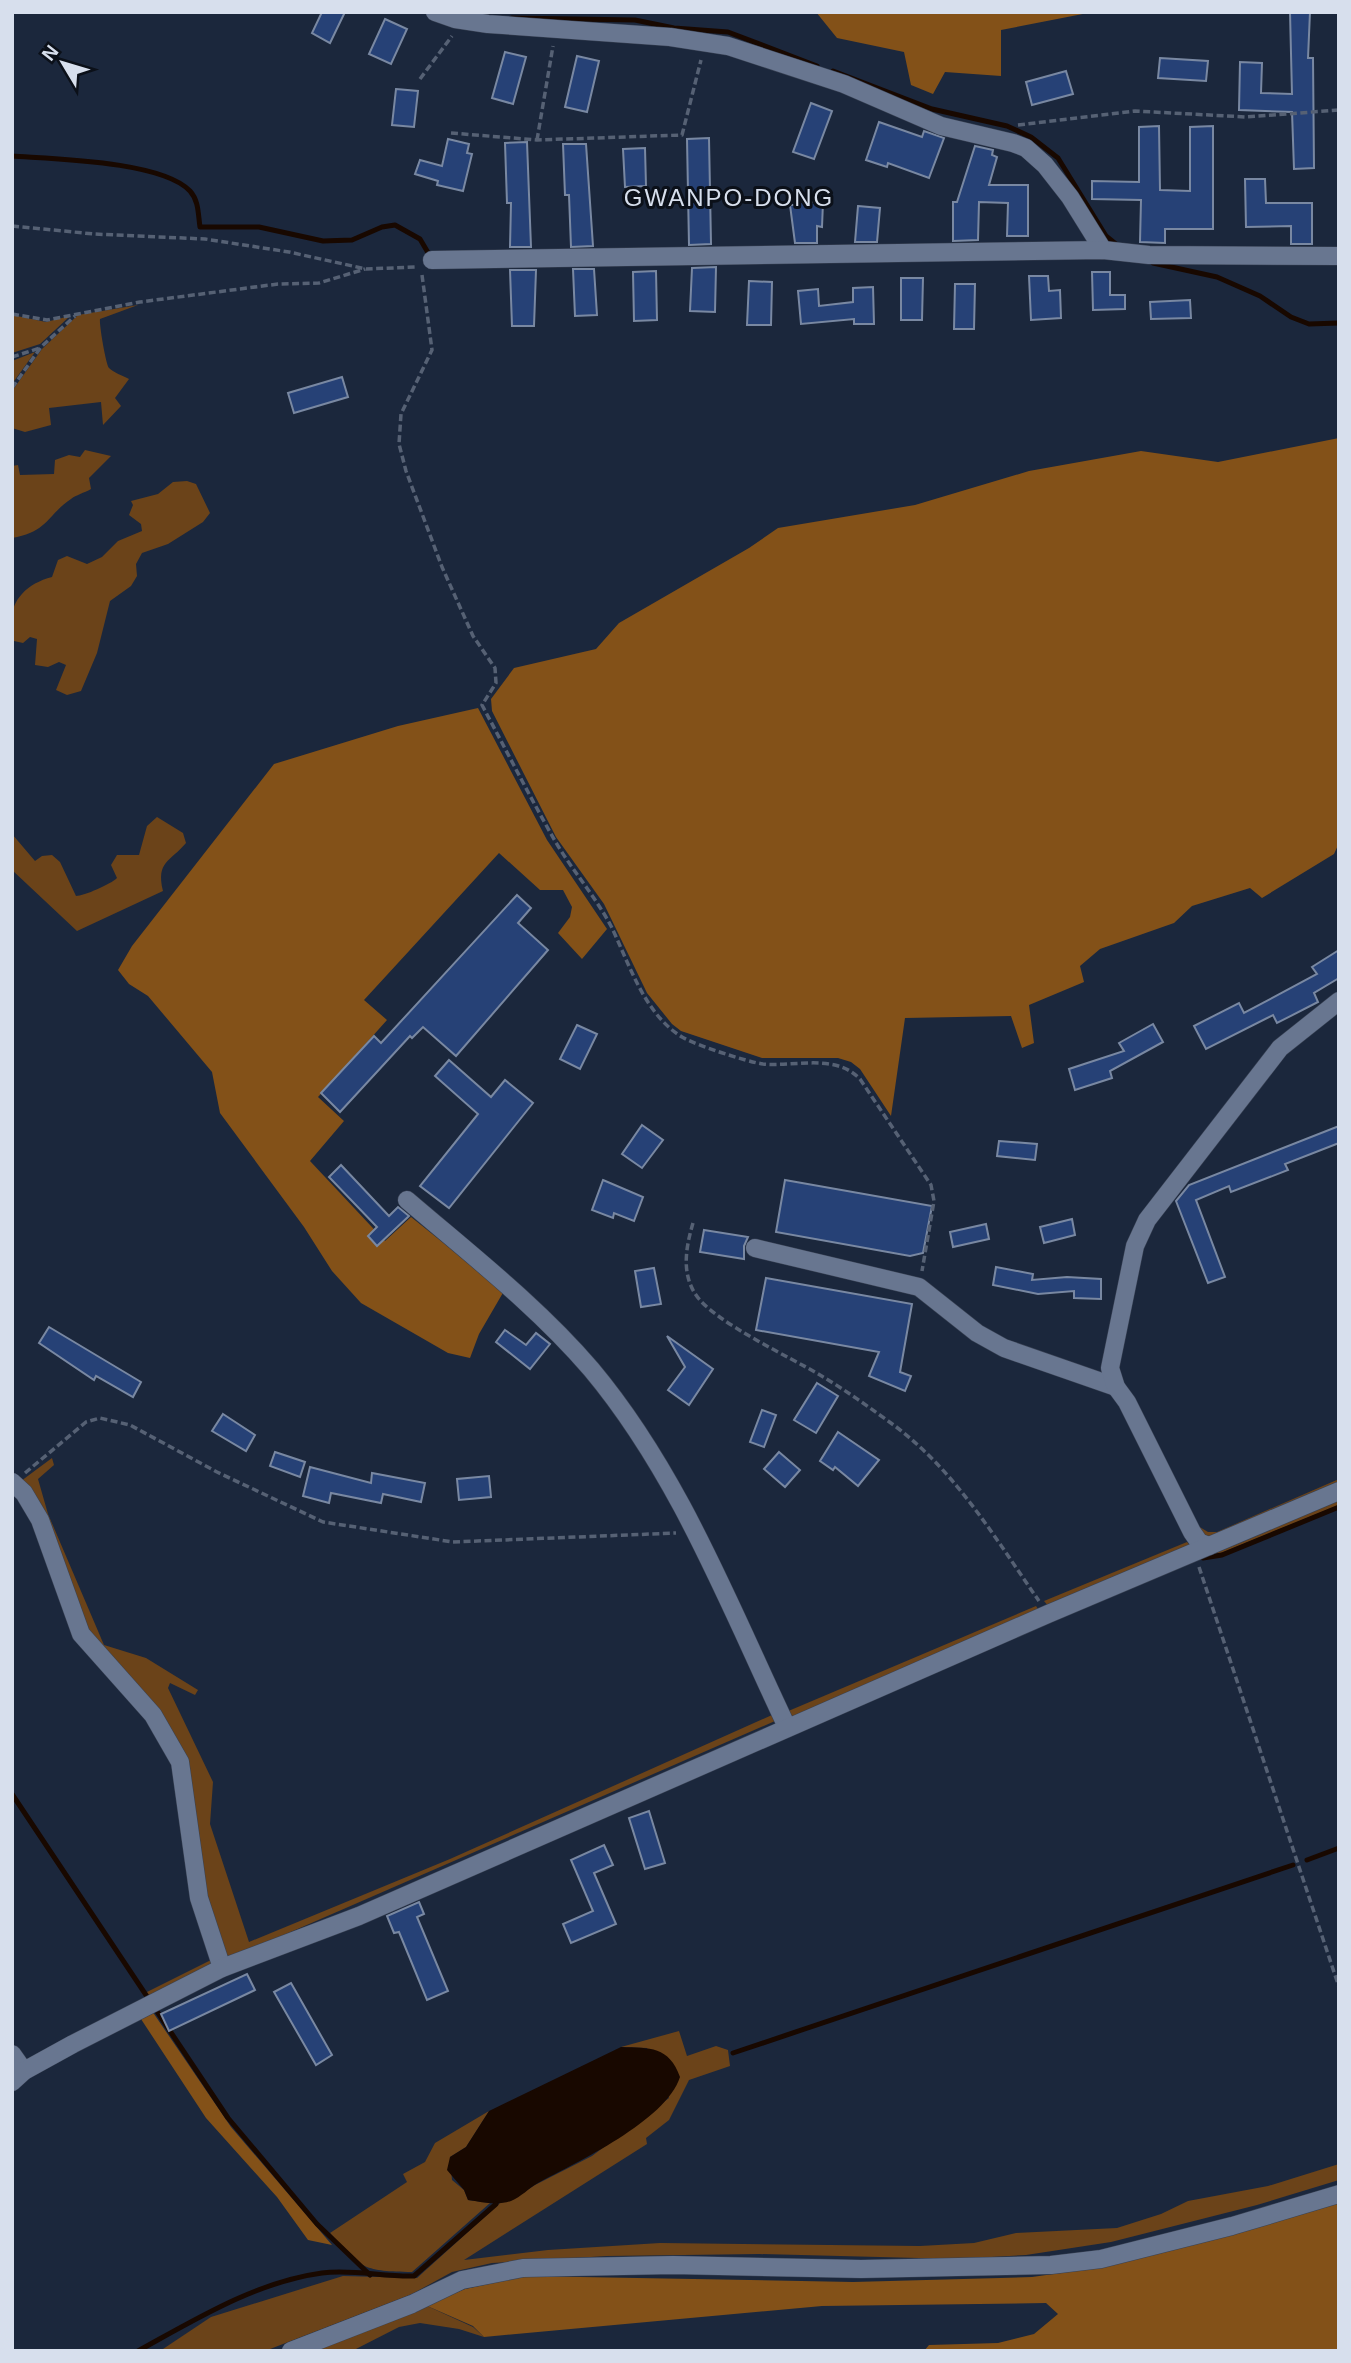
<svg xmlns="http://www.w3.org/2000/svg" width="1351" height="2363" viewBox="0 0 1351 2363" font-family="Helvetica,sans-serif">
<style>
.green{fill:#6b4319}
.forest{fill:#835118}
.water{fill:#180800}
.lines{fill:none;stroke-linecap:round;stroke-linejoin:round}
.stream{stroke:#180800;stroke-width:5}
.building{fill:#264176;stroke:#7988a2;stroke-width:2}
.street-casing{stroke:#384153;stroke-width:19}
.path{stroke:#566174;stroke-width:3.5;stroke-dasharray:7 3.5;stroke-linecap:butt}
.street{stroke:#687690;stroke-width:18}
.labels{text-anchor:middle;stroke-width:6;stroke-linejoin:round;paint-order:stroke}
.quarter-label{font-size:24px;letter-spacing:2px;fill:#d7dfed;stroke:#0b1019}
</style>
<rect width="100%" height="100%" fill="#1b273c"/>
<g class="green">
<path d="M138,305L100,319C99,324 106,365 109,368C113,372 123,376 129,379L115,398L121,406L103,425L101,402L49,408L51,425L25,432L12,428V391L42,349L78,315Z"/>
<polygon points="12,315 46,322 70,316 40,344 12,353"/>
<polygon points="35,352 12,384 12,361"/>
<path d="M85,450L111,456L89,478L91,489C84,493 76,495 71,499C47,515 48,532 12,538V466L18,465L20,475L54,474L55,460L69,455L80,457Z"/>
<path d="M187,481L196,484L210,513L203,522L168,544L142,553L136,564L137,576L131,586L110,601L97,653L81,691L67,695L56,690L66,665L59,662L48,667L35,665L37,639L30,637L23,643L14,641C4,608 21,585 52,577L58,560L67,556L87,564L102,557L118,541L142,531L141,524L129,515L133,505L131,501L158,494L173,482Z"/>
<path d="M157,817L183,833L186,843C170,862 156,861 163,891L77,931L12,870V834L35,861L42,856L52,855L60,862L76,896C84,896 111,884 117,878L111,865L117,855H139L147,826Z"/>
<polygon points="52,1458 54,1465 38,1479 48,1514 104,1645 146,1658 198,1690 195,1695 170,1683 168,1688 213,1782 210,1824 249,1942 450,1859 772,1715 775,1721 224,1961 207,1910 188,1770 88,1635 21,1481"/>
<polygon points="1339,1479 1339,1486 1213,1539 1205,1537 1193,1523 1208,1532 1217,1532"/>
<polygon points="1339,1496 1339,1505 1221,1553 1203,1555"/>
<polygon points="1187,1542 1192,1547 1049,1607 1044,1601"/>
<polygon points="1036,1606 1040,1612 788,1719 786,1712"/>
<polygon points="215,1958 218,1964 150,1999 145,1993"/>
<polygon points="679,2031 687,2056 716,2046 728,2050 730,2066 689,2080 669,2120 646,2138 647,2144 464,2260 548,2250 660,2243 920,2246 974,2243 1016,2233 1117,2228 1161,2214 1188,2201 1268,2186 1339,2164 1339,2180 1257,2205 1111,2242 1026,2255 957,2259 759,2254 607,2256 492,2263 452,2272 412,2294 265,2351 160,2351 211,2317 343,2276 417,2278 500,2203 512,2200 535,2185 592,2156 669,2098 647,2048 621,2047"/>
<path d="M489,2111L466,2147L450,2157L452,2180L464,2190L468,2200L490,2203L412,2272C365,2271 361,2270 330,2233L407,2182L403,2174L425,2162L435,2143Z"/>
<polygon points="425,2305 473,2327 484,2337 459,2329 420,2323 399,2327 352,2351 308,2351"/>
</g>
<g class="forest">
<polygon points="816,12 1093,12 1001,30 1001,76 945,72 933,94 911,85 904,52 837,38"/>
<polygon points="1339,438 1339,843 1334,854 1262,898 1250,888 1192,906 1174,923 1100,949 1080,966 1084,982 1029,1005 1034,1043 1022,1048 1011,1016 905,1018 891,1116 860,1069 851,1062 838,1058 762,1058 681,1031 672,1024 647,993 604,904 556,837 492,711 491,699 514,668 596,649 619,623 749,548 778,528 915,505 1029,471 1141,451 1218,462"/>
<polygon points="478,708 547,840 607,929 582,959 558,933 570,917 572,907 563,890 540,890 499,853 364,1000 387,1020 318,1097 344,1121 310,1161 385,1241 411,1217 504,1291 479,1334 470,1358 448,1353 361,1303 332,1271 304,1227 220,1113 212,1072 148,996 129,984 118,970 132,946 274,764 398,726"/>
<polygon points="152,2011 231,2127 332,2245 308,2240 277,2197 206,2118 139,2016"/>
<polygon points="1339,2201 1339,2351 924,2351 929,2345 998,2343 1034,2334 1058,2314 1046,2303 822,2306 484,2337 473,2326 425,2305 465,2289 525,2276 853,2282 1032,2277 1096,2268"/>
</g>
<path class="water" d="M621,2047C650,2048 669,2046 680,2077C666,2121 577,2162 538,2183C529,2188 521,2197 511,2201C497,2206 482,2202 468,2200L464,2190L447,2170L450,2157L466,2147L489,2111Z"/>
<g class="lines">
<g class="stream">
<polyline points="512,18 635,20 674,28 728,32 817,66"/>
<polyline points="833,71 932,109 1007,126 1031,137 1058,158 1106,236 1117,245"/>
<path d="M12,156C53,159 162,161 190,191C199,201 198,214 200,227H259L323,241L352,240L382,227L395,225L420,239L430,256"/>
<polyline points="1153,263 1217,277 1260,296 1291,317 1309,324 1339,323"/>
<polyline points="1203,1558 1222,1555 1339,1507"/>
<polyline points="12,1794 228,2118 317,2224 370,2275"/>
<polyline points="1307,1860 1339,1848"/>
<polyline points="733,2053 1293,1865"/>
<path d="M138,2351C196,2319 256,2282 322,2273C352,2269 384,2277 414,2276L496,2204"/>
</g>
</g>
<g class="building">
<polygon points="322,12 345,12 330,43 312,33"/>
<polygon points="1290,12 1310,12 1308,58 1313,58 1314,168 1294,169 1292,112 1239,110 1240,62 1262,63 1261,93 1292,94"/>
<polygon points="385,19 407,29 391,64 369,54"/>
<polygon points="505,52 526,57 513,104 492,98"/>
<polygon points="577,56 599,61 587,112 565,107"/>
<polygon points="1160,58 1208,61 1206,81 1158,78"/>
<polygon points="1066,71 1073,94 1032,105 1026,82"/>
<polygon points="396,89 418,91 414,127 392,125"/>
<polygon points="811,103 832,111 814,159 793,152"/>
<polygon points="879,122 922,137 924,131 944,138 929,178 888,163 887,167 866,160"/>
<polygon points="1159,126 1160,190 1190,191 1190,127 1213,126 1213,229 1165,229 1165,243 1140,242 1141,200 1092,199 1092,181 1139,182 1139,127"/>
<polygon points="709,138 711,244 689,245 687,139"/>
<polygon points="448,139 469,144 467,153 472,154 463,191 437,185 438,181 415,174 420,160 442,166"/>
<polygon points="527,142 531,247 510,247 511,203 507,203 505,143"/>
<polygon points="563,144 586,144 593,246 571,247 569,195 565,195"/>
<polygon points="975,146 993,150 992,155 997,157 989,185 1028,185 1028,236 1007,236 1008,203 979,202 978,240 953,241 953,202 957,202"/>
<polygon points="645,148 646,186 625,187 623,149"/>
<polygon points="1245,179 1265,179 1266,203 1312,203 1312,244 1291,244 1291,226 1246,227"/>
<polygon points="795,202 823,202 822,227 817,226 817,243 795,243 790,205 795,205"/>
<polygon points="858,206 880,208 877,242 855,242"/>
<polygon points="716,267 715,312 690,311 692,268"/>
<polygon points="573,269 594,269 597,315 575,316"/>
<polygon points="510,270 536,270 534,326 512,326"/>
<polygon points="656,271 657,320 634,321 633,272"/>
<polygon points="1092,272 1110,272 1110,295 1125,295 1125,309 1093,310"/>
<polygon points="1029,276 1048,276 1049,291 1060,290 1061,318 1031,320"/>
<polygon points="901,278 923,278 922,320 901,320"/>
<polygon points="749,281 772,282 771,325 747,325"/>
<polygon points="955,284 975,284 974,329 954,329"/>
<polygon points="873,287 874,324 854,324 854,319 801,324 798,291 818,289 819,306 853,302 853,288"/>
<polygon points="1190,300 1191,318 1151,319 1150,302"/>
<polygon points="342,377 348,397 294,413 288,393"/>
<polygon points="517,895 531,908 518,923 548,950 456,1056 423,1027 412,1038 410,1036 340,1112 321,1093 374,1036 381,1043"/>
<polygon points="1339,950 1339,978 1314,993 1318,1002 1277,1023 1273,1015 1206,1049 1194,1026 1239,1003 1244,1013 1317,974 1312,967"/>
<polygon points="1153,1024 1163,1042 1110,1071 1112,1078 1075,1090 1069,1069 1124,1051 1119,1043"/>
<polygon points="577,1025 597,1034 580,1069 560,1059"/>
<polygon points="449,1060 491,1097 505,1080 533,1103 449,1208 420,1186 478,1114 435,1076"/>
<polygon points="642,1125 663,1140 642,1168 622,1154"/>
<polygon points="1339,1126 1339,1143 1285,1164 1288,1170 1231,1192 1229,1186 1196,1200 1225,1277 1208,1283 1176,1201 1189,1185"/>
<polygon points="999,1141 1037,1144 1035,1160 997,1156"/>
<polygon points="341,1165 389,1216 398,1207 409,1216 377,1246 368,1236 377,1227 329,1177"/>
<polygon points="603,1180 643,1197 634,1221 614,1213 613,1218 592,1210"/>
<polygon points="785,1180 932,1206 923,1253 910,1256 776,1232"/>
<polygon points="1072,1219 1075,1235 1044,1243 1040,1227"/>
<polygon points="986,1224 989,1239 953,1247 950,1232"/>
<polygon points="704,1230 748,1237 744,1246 744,1259 700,1252"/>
<polygon points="996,1267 1033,1274 1032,1280 1067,1277 1101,1279 1101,1299 1074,1298 1074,1291 1038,1294 993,1285"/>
<polygon points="654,1268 661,1304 641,1307 635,1271"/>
<polygon points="766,1278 912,1304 900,1372 911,1376 905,1391 869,1376 879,1352 756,1330"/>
<polygon points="49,1327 141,1382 133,1397 96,1376 94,1380 39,1343"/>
<polygon points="505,1330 526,1345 536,1333 550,1344 530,1369 496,1342"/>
<polygon points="667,1336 713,1369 689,1405 668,1390 685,1367"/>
<polygon points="817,1383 838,1396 816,1433 794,1420"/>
<polygon points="762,1410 776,1415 764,1447 750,1442"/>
<polygon points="223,1414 255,1435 246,1451 212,1431"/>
<polygon points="838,1432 879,1460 858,1486 835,1467 833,1470 820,1461"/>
<polygon points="275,1452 305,1462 300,1477 270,1466"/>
<polygon points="779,1452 800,1470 785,1487 764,1469"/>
<polygon points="310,1467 371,1483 372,1473 425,1483 421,1502 383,1494 381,1503 331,1493 329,1503 303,1496"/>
<polygon points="489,1476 491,1497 459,1500 457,1479"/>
<polygon points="649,1811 665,1863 645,1869 629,1818"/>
<polygon points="604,1845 613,1865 594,1873 616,1924 571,1943 563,1924 593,1911 571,1860"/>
<polygon points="419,1902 424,1914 417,1917 448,1991 427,2000 399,1932 394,1933 387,1916"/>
<polygon points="247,1974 255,1990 169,2031 161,2014"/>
<polygon points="291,1983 332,2055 316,2065 274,1992"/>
</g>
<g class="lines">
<g class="street-casing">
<g id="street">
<polyline points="435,12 455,19 488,24 670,37 728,46 844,84 941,126 1013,143 1026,148 1045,165 1070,197 1103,250"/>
<polyline points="432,260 1103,250 1149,255 1339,256"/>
<path d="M407,1200C470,1254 537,1306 591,1369C679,1474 729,1605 787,1727"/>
<polyline points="755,1248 919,1287 977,1333 1004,1348 1116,1387"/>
<polyline points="12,1482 24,1493 40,1520 81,1634 153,1715 180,1762 199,1898 222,1968"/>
<polyline points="1209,1546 1199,1542 1192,1532 1127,1402 1116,1387 1110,1368 1135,1246 1147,1220 1280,1048 1339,1001"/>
<polyline points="12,2054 24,2071"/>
<polyline points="12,2082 24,2071 73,2044 222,1968 359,1916 1048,1614 1339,1491"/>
<polyline points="291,2351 412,2304 462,2280 523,2268 673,2265 861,2269 1051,2265 1101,2259 1232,2226 1339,2194"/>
</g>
</g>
<g class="path">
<polyline points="420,79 452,36"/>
<polyline points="1018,125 1135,111 1246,117 1339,110"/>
<polyline points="451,133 537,140 682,135 701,60"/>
<polyline points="537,140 553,46"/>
<polyline points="12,226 94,234 205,239 289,252 366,269 416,267"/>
<path d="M422,275L432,350L401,414L399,444L406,471L442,567L473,636L495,668L496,683L482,705C506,750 530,797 555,841C572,870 595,896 611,926C629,963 644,1014 682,1037C695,1045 748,1062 763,1064C795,1067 835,1053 860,1079L931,1185L934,1201L922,1271"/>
<polyline points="12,314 47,320 140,302 278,284 319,283 365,269"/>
<polyline points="12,357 40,348"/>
<polyline points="12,388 41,347 75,316"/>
<path d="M693,1223C686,1247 681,1273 696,1295C714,1322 790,1357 820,1375C844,1389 873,1410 895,1426C957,1473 995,1538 1039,1601"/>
<polyline points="25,1473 86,1422 100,1418 130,1425 217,1472 323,1522 453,1542 676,1533"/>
<polyline points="1199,1567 1339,1987"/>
</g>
<use href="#street" class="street"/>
</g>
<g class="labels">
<g class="quarter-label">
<text x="729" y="206">GWANPO-DONG</text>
</g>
</g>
<rect width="1351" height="2363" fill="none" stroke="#d7dfed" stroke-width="28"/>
<g transform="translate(63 63) rotate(308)" stroke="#0b1019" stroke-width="5" paint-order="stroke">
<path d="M0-5L12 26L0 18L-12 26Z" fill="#d7dfed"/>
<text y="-10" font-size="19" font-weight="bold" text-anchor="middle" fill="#d7dfed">N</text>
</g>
</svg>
